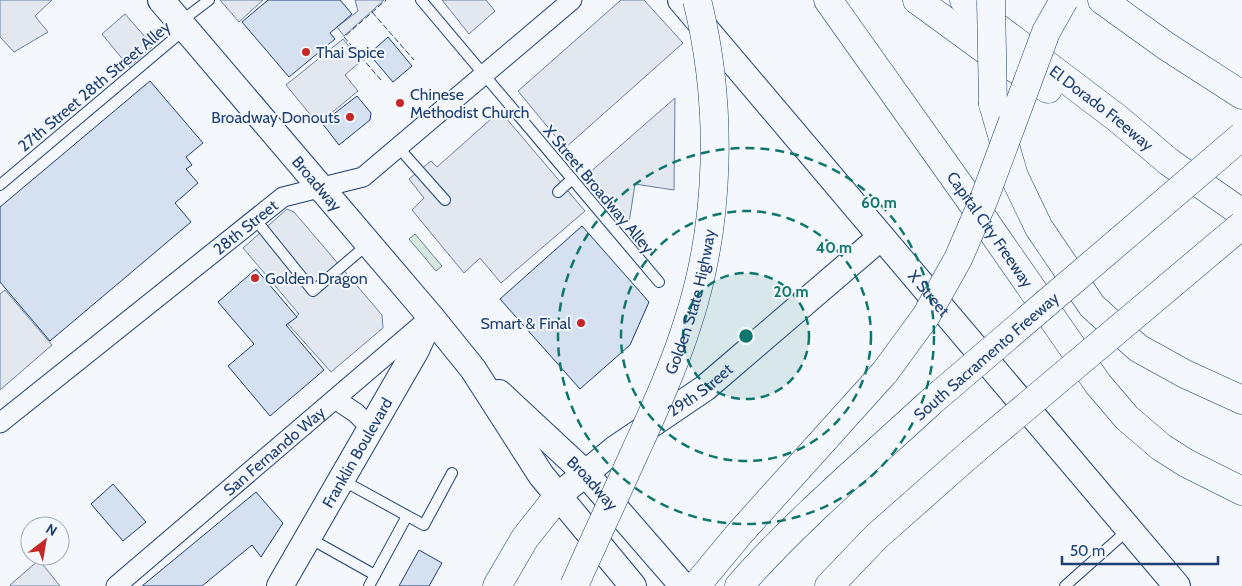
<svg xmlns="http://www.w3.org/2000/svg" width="1242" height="586" viewBox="0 0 1242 586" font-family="Cabin,sans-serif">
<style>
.green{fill:#d7e8df;stroke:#687fa3}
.parking{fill:#e3e8f0;stroke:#687fa3}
.building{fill:#d5e0f0;stroke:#1d3f73}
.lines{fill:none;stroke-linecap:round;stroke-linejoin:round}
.lane-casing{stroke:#1d3f73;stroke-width:12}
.street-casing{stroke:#1d3f73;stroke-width:21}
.secondary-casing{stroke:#1d3f73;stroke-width:28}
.highway-casing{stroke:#1d3f73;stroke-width:29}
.lane{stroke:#f4f7fb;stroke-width:10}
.street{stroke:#f4f7fb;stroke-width:19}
.secondary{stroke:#f4f7fb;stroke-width:26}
.highway{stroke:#f4f7fb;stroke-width:28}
.highway-bridge-casing{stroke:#1d3f73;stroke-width:29;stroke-linecap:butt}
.highway-bridge{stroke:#f4f7fb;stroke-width:28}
.fence{stroke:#1d3f73;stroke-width:1;stroke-dasharray:6 2.5;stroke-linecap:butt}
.ring{fill:none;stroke:#0f766e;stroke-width:2.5;stroke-dasharray:9 6}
.poi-dot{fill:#c62828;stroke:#f4f7fb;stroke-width:2}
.labels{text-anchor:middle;stroke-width:4;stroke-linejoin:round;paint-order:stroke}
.poi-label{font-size:16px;fill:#1d3f73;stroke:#f4f7fb;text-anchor:start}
.street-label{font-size:16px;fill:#1d3f73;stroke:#f4f7fb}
.centre{fill:#0f766e;stroke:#f4f7fb;stroke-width:2.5}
.ring-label{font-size:15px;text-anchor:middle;font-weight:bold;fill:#0f766e;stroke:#f4f7fb;stroke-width:4;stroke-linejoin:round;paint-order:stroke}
</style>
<rect width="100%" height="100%" fill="#f4f7fb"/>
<polygon class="green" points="415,234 442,266 436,271 409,239"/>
<g class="parking">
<polygon points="0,0 52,0 35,16 48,32 14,52 0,37"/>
<polygon points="220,0 263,0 239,22"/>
<polygon points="355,0 384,0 344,36 337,27 358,11"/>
<polygon points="442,0 486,0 495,11 469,34"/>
<polygon points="621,0 644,0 683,43 565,148 518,91"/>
<polygon points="125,14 153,46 129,67 102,34"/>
<polygon points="343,39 361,61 345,75 358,91 318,124 286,85"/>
<polygon points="675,98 674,190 635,184 629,223 588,174"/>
<polygon points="500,111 585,211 501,283 480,258 464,273 412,210 424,198 409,179 431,161 437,167"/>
<polygon points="287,209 294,212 382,315 383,328 331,372 288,324 299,314 243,248"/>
<polygon points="5,290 52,345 0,390 0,294"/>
<polygon points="39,560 60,586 11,586 10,585"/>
</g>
<g class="building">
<polygon points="268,0 340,0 352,14 330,33 335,39 289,77 242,22"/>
<polygon points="388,37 412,66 393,82 369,54"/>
<polygon points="150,81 203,143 186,157 192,165 186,169 198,183 175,203 191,222 50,341 0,282 0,207"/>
<polygon points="357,96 371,113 370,120 339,145 322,123"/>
<polygon points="582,226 649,302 630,345 580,389 500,299"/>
<polygon points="256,269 297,317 286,325 324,370 270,416 228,366 254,344 218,302"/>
<polygon points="113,484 146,522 123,541 91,504"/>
<polygon points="256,492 283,523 261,557 252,545 202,586 142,586"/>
<polygon points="419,550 442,563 429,586 399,586"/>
</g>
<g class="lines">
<g class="lane-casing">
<g id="lane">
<polyline points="421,0 659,282"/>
<polyline points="180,22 209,0"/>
<polyline points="398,147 445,200"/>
<polyline points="0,185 184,30"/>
<polyline points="558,192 572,179"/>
<polyline points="255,219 313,291 368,244"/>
<polyline points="342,480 424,525 452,473"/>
<polyline points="309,538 375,575"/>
<polyline points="369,586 407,516"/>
<polyline points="1065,586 1128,530"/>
</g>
</g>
<g class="street-casing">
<g id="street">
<polyline points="335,399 356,413 371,428"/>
<path id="s1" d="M0,423L283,197L363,177L572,0"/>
<path id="s2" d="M116,586L426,321"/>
</g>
</g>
<g class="secondary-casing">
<g id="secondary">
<path id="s3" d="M161,0L431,317L473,369L541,475L633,586"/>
<path id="s4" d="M681,0L1177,586"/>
<path id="s5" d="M499,393L585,473L683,586"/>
<path id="s6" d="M559,495L615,449L705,388L881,237"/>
<path id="s7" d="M280,586L416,350L431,317"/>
</g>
</g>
<g class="highway-casing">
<g id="highway">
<path id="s8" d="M828,0L980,214L1098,384L1127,418L1161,447L1186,463L1242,491"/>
<polyline points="917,0 987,51 1048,89"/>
<path id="s9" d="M964,0L986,19L1117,118L1169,162L1242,213"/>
<polyline points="1102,0 1166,46 1242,95"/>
<polyline points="993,104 1014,176 1039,228 1092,306 1138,348 1185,374 1242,400"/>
<polyline points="497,586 525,538 559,495"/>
<polyline points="696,586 739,534 885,372"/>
<path d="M739,586C798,519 867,461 932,401"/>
<polyline points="829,586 876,537 971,453"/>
</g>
</g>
<use href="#lane" class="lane"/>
<use href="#street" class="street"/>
<use href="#secondary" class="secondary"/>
<use href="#highway" class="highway"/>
<g class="highway-bridge-casing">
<g id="highway-bridge">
<polyline points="991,0 993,104"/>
<polyline points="885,372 926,316 958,259 984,199 1046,32 1064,0"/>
<polyline points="932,401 1242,136"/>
<polyline points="971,453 1242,225"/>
<path id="s10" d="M574,586C594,541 615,496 635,452C654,410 673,369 687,325C721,223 723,104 697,0"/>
</g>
</g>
<use href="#highway-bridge" class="highway-bridge"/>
<g class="fence">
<polyline points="372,12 414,60"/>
<polyline points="381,80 344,37 386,0"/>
</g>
</g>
<circle cx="746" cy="336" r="63" fill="#0f766e" fill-opacity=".12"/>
<g class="ring">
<circle cx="746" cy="336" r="63"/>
<circle cx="746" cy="336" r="125"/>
<circle cx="746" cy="336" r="188"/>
</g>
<g class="poi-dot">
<circle cx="306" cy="52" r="5"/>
<circle cx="400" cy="103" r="5"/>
<circle cx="350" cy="117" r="5"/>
<circle cx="255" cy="278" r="5"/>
<circle cx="581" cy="323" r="5"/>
</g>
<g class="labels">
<g class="poi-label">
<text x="316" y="58">Thai Spice</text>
<text x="410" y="100">Chinese<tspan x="410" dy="18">Methodist Church</tspan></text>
<text x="340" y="123" text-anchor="end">Broadway Donouts</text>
<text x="265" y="284">Golden Dragon</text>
<text x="571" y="329" text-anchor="end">Smart &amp; Final</text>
</g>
<g class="street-label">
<text transform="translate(94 86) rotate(-40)" y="6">27th Street 28th Street Alley</text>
<text dy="6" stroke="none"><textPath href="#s9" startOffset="175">El Dorado Freeway</textPath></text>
<text dy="6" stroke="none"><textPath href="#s3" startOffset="241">Broadway</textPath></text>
<text transform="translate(599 189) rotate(50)" y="6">X Street Broadway Alley</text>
<text dy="6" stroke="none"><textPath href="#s1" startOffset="314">28th Street</textPath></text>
<text dy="6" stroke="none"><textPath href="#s8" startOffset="281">Capital City Freeway</textPath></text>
<text dy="6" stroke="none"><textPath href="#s4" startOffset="384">X Street</textPath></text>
<text dy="6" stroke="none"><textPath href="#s10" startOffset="308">Golden State Highway</textPath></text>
<text transform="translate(986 356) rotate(-41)" y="6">South Sacramento Freeway</text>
<text dy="6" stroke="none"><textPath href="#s6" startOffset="176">29th Street</textPath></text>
<text dy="6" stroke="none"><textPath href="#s2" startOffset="208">San Fernando Way</textPath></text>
<text dy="6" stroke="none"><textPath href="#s7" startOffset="154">Franklin Boulevard</textPath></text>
<text dy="6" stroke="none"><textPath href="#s5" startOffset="130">Broadway</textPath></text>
</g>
</g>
<circle cx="746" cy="336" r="8" class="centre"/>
<g class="ring-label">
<text x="879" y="208">60 m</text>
<text x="834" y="253">40 m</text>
<text x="791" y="297">20 m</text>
</g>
<g transform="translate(45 541) rotate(31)"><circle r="24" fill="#f4f7fb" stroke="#9eadc5"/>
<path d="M0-4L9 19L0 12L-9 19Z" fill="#c62828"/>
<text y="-8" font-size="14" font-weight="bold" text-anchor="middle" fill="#1d3f73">N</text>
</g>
<path d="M1062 556v8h156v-8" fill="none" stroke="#1d3f73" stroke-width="2.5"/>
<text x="1070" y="556" font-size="15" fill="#1d3f73" stroke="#f4f7fb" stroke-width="4" paint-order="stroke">50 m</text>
</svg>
